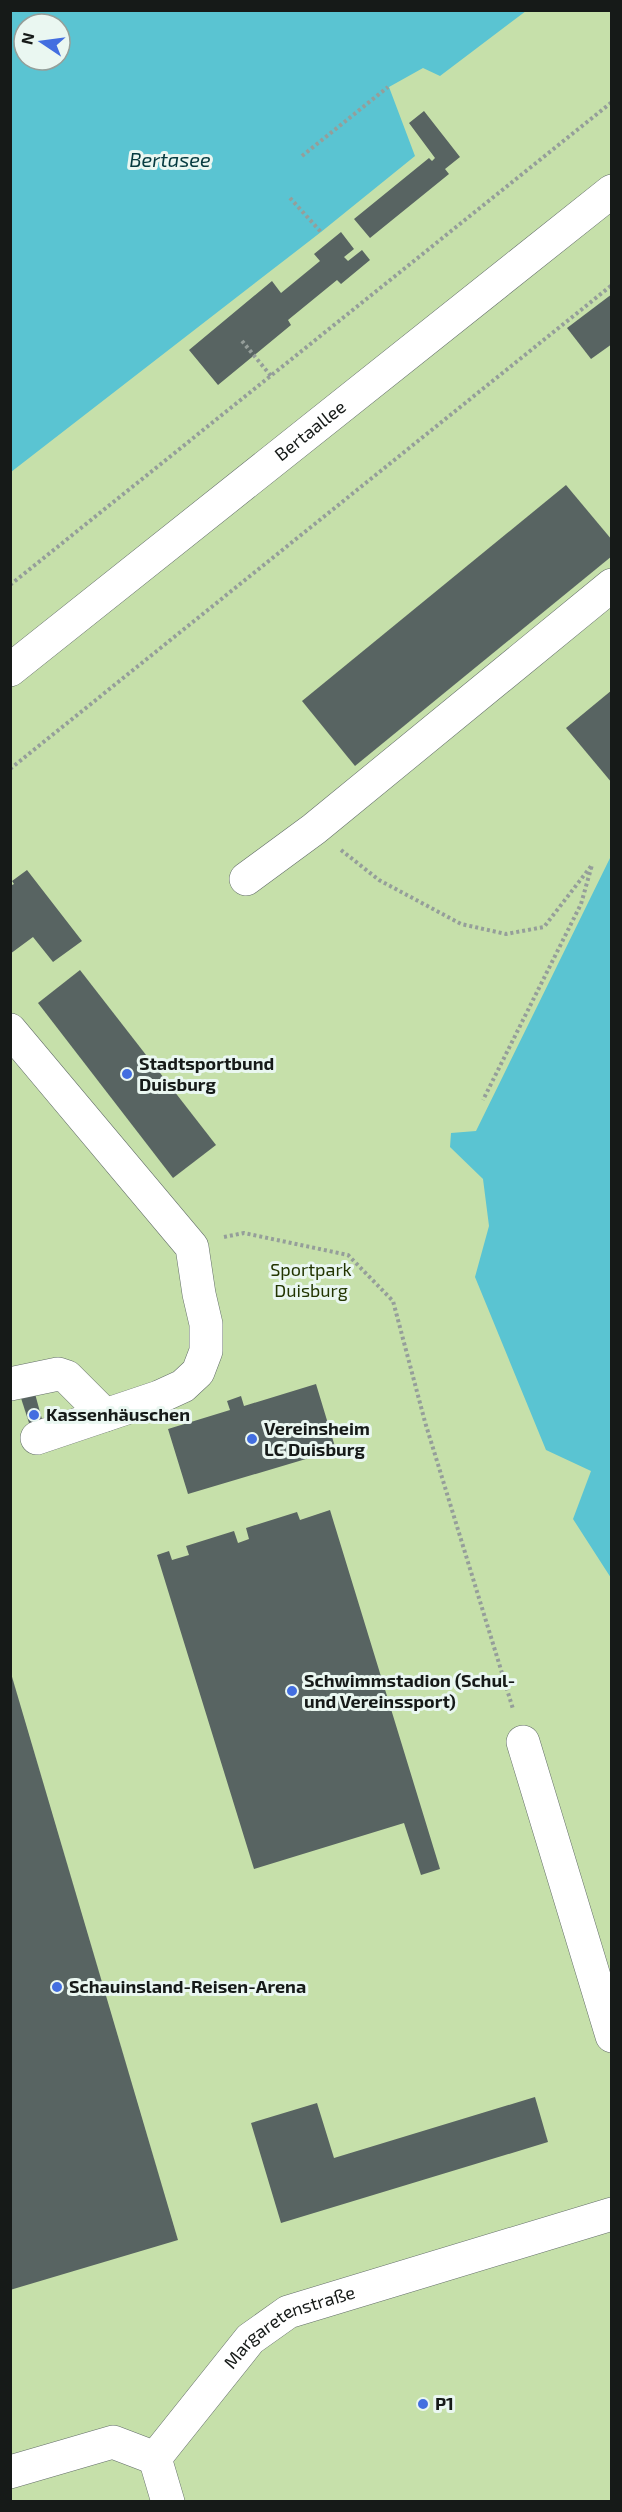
<svg xmlns="http://www.w3.org/2000/svg" width="622" height="2512" viewBox="0 0 622 2512" font-family="'Exo 2',sans-serif">
<style>
.green{fill:#c6e0aa;fill-rule:evenodd}
.water{fill:#5ac4d2;fill-rule:evenodd}
.building{fill:#586462}
.lines{fill:none;stroke-linecap:round;stroke-linejoin:round}
.minor-casing{stroke:#636e69;stroke-width:34}
.path{stroke:#959e9a;stroke-width:4;stroke-dasharray:3 3;stroke-linecap:butt}
.minor{stroke:#fff;stroke-width:33}
.poi-dot{fill:#436ee0;stroke:#eaf7f1;stroke-width:2}
.labels{text-anchor:middle;stroke-width:6;stroke-linejoin:round;paint-order:stroke}
.street-label{font-size:18px;fill:#161a18;stroke:#eaf7f1}
.poi-label{font-size:18px;font-weight:bold;fill:#161a18;stroke:#eaf7f1;text-anchor:start}
.park-label{font-size:18px;fill:#223501;stroke:#eaf7f1}
.water-label{font-size:20px;font-style:italic;fill:#053a3f;stroke:#eaf7f1}
</style>
<rect width="100%" height="100%" fill="#dde9e4"/>
<path class="green" d="M11,11H611V2501L11,2502ZM24,24H60V60H24Z"/>
<g class="water">
<path d="M11,10H526V11L440,76L423,68L389,87L415,156L321,232L11,472ZM24,24H60V60H24Z"/>
<polygon points="611,856 611,1578 573,1519 591,1471 546,1450 475,1277 489,1226 483,1179 450,1147 451,1133 476,1131"/>
</g>
<g class="building">
<polygon points="424,111 460,157 445,169 449,174 370,238 354,219 429,158 432,161 435,158 409,123"/>
<polygon points="341,232 354,249 344,257 348,261 362,250 370,260 341,284 337,280 288,320 291,325 218,385 189,350 272,281 281,293 320,261 314,254"/>
<polygon points="612,294 612,344 591,359 567,328"/>
<polygon points="566,485 612,540 612,556 355,766 302,701"/>
<polygon points="612,690 612,783 566,728"/>
<polygon points="27,870 82,941 53,962 33,937 10,954 10,886 14,884 12,881"/>
<polygon points="80,970 216,1145 173,1178 38,1003"/>
<polygon points="316,1384 336,1450 188,1494 168,1429 230,1410 227,1401 241,1396 244,1406"/>
<polygon points="34,1390 43,1423 30,1426 20,1395"/>
<polygon points="330,1510 440,1869 421,1875 404,1823 254,1869 157,1555 169,1551 172,1560 189,1555 186,1546 234,1531 238,1543 249,1539 246,1528 297,1512 300,1520"/>
<polygon points="10,1670 178,2240 10,2290"/>
<polygon points="535,2097 548,2142 281,2223 251,2123 317,2103 334,2158"/>
</g>
<g class="lines">
<g class="minor-casing">
<g id="minor">
<path id="s1" d="M10,670L612,191"/>
<polyline points="246,879 314,829 612,585"/>
<polyline points="10,1030 192,1247 199,1294 206,1324 206,1351 198,1372 183,1386 159,1397 37,1438"/>
<polyline points="10,1384 58,1374 67,1377 105,1415"/>
<polyline points="523,1742 612,2036"/>
<polyline points="155,2458 168,2502"/>
<path id="s2" d="M10,2472L113,2442L155,2458L250,2339L288,2312L612,2214"/>
</g>
</g>
<g class="path">
<polyline points="302,156 388,87"/>
<polyline points="290,198 321,232"/>
<polyline points="242,341 271,376"/>
<polyline points="10,585 612,102"/>
<polyline points="10,769 612,285"/>
<polyline points="341,850 379,880 461,924 506,934 544,927 592,865 581,904 483,1100"/>
<polyline points="224,1237 244,1233 348,1255 393,1301 425,1422 513,1709"/>
</g>
<use href="#minor" class="minor"/>
</g>
<g class="poi-dot">
<circle cx="127" cy="1074" r="6"/>
<circle cx="34" cy="1415" r="6"/>
<circle cx="252" cy="1439" r="6"/>
<circle cx="292" cy="1691" r="6"/>
<circle cx="57" cy="1987" r="6"/>
<circle cx="423" cy="2404" r="6"/>
</g>
<g class="labels">
<g class="street-label">
<text dy="6" stroke="none"><textPath href="#s1" startOffset="384">Bertaallee</textPath></text>
<text dy="6" stroke="none"><textPath href="#s2" startOffset="345">Margaretenstraße</textPath></text>
</g>
<g class="poi-label">
<text x="139" y="1070">Stadtsportbund<tspan x="139" dy="21">Duisburg</tspan></text>
<text x="46" y="1421">Kassenhäuschen</text>
<text x="264" y="1435">Vereinsheim<tspan x="264" dy="21">LC Duisburg</tspan></text>
<text x="304" y="1687">Schwimmstadion (Schul-<tspan x="304" dy="21">und Vereinssport)</tspan></text>
<text x="69" y="1993">Schauinsland-Reisen-Arena</text>
<text x="435" y="2410">P1</text>
</g>
<g class="park-label">
<text x="311" y="1276">Sportpark<tspan x="311" dy="21">Duisburg</tspan></text>
</g>
<g class="water-label">
<text x="170" y="167">Bertasee</text>
</g>
</g>
<rect width="622" height="2512" fill="none" stroke="#161a18" stroke-width="24"/>
<g transform="translate(42 42) rotate(283)"><circle r="28" fill="#eaf7f1" stroke="#959f9a" stroke-width="1.5"/>
<path d="M0-4.5L10 22L0 15L-10 22Z" fill="#436ee0"/>
<text y="-9" font-size="16" font-weight="bold" text-anchor="middle" fill="#161a18">N</text>
</g>
</svg>
